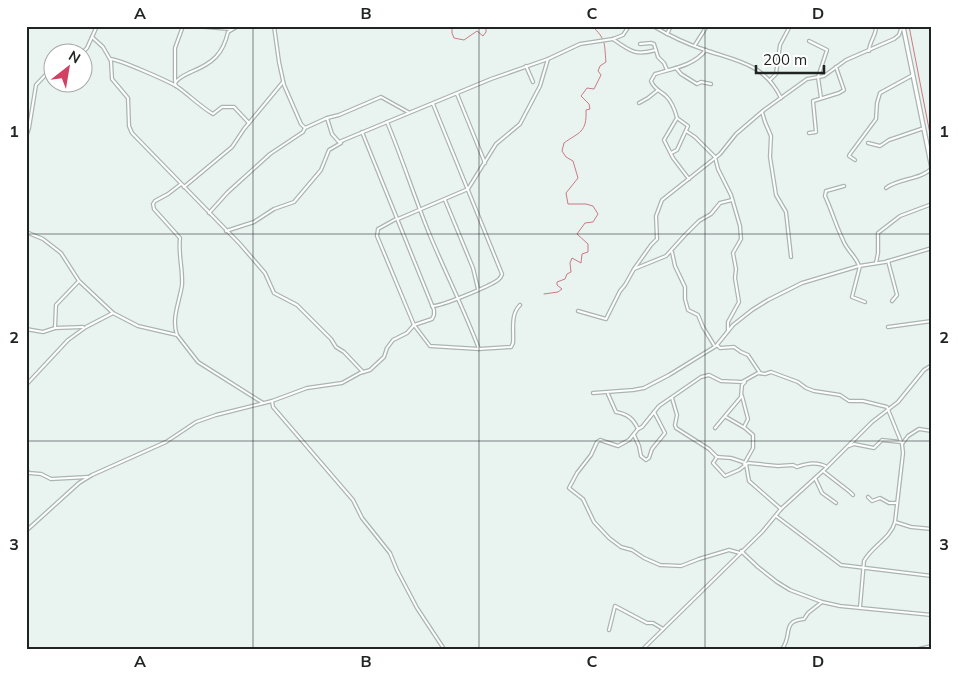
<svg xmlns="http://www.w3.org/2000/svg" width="958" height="675" viewBox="0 0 958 675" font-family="Mulish,sans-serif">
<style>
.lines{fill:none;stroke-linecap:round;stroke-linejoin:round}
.stream{stroke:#ca7985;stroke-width:1}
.street-casing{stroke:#aab5b2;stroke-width:4.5}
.secondary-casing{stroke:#aab5b2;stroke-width:5.5}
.street{stroke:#fff;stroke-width:2}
.secondary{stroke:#fff;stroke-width:3}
.grid{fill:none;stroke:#1f2322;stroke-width:1;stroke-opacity:0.55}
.neatline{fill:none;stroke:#1f2322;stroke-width:2}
.grid-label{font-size:16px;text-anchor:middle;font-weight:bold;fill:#1f2322}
</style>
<rect width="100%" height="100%" fill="#e9f4f1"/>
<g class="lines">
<g class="stream">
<polyline points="452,26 452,33 454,38 464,40 477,31 483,36 486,32 486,26"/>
<polyline points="909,26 932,144"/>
<path d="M544,294L558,292L562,289L557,285V282L565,279L567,274L571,272L570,263L572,258L581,263L582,254L588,252V244L577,234L585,223L593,222L598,214L593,206L586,204H568L566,193L578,178L573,161L566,157L562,151L564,143C579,132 587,133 586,110L590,109L589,104L581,96L587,88L594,89L601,75L598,71L600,66L606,62C604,44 607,40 592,26"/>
</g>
<g class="street-casing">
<g id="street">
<polyline points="194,26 230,29"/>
<polyline points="274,26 279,62 284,85 301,124 305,128 327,118 332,134 339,142 491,79 548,59 580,44 613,39 623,35 629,26"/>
<path d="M653,26C670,36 687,44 705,50C737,61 765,64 781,98"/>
<polyline points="667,34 671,26"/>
<polyline points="92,37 103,47 111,61 112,79 128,98 129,126 132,133 240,244 265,273 274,293 297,305 331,339 336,347 344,352 363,372"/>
<path d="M613,39C630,51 635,56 656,50"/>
<polyline points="809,41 827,50 818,77 821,98"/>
<polyline points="640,44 651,43 654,44 658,57 664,63 667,70"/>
<polyline points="695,45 707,26"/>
<path d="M869,51C869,42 877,34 876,26"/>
<polyline points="82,53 87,48 97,26"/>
<path d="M110,59C118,59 171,82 179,88C190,96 201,107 213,114L222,107H234L249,123"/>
<polyline points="526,66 533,82"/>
<polyline points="676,68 681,74 697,84 701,82 711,84"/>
<polyline points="770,80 776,74 780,45 790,26"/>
<polyline points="175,81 175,48 183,26"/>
<path d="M176,86L175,83C179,77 185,75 191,72C213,63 223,54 228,32L238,26"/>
<polyline points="457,94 485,163"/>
<polyline points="639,103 648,98 658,90"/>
<polyline points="762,112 765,122 771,136 770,157 776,195 786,212 791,257"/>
<polyline points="327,118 339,115 381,97 408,112"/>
<path d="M387,122C402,158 414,196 429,233C445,272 464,309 479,349"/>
<polyline points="686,131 695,137 715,157 718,169 731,195 740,226 741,239 733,253 736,269 735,278 739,302 728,322 728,331"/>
<polyline points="809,133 816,132 813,101 839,93 844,90 836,67"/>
<polyline points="26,137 29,128 36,85 52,68"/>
<polyline points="868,143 880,146 889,140 924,128"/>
<polyline points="671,153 677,150 688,126 677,118"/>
<polyline points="855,160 849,156 850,154 876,119 877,103 880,93 913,75"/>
<path d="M689,179L673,158L664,140L677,118C675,110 671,101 666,96C660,91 654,89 651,81L655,74C674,68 693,66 706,50"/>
<path d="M181,184L168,194L155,201L153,204L154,209L180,238C178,254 183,269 182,285C180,300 171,319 177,335L198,362L263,403"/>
<path d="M844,186L826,191L825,196C832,211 836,226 843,240C847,251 856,256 859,266"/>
<polyline points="184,187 232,147 244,129 283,82"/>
<path d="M886,188C899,178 921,180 932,168"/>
<polyline points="445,200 473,268 478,289"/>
<polyline points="209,213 228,192 270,154 303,132 305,128"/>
<path d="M396,219L378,229L377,236L414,325L430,346L479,349L511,347L513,343C514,330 510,315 520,305"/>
<polyline points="398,219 468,189 496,144 520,124 540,86 548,59"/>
<polyline points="226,231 254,222 274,209 294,202 321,170 329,150 341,143"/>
<polyline points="26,232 43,239 61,253 79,281 113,313 138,326 177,335"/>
<polyline points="672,252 675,266 685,287 685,299 688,310 698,315 703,327 714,345"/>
<polyline points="888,261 897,295 892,301"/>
<polyline points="876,263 878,253 878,233 900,216 932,204"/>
<polyline points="860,266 852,297 865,302"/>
<polyline points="634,269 651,245 657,239 656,216 662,200 720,154 736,134 764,110 807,79 824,76 846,60 894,39 899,35 902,26"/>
<path d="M432,306C440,307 490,286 498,280C501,278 501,277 502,274L433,104"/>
<polyline points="578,311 606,319 620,291 625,285 634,269 666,256 685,235 699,221 711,214 720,203 732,200"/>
<polyline points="888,327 932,321"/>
<polyline points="55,328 56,305 78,282"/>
<polyline points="26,329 43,332 55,328 83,327"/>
<polyline points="717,345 720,348 734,347 741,352 748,355 760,373"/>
<polyline points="26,385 68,340 86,327 113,313"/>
<polyline points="593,393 633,390 644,388 669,375 716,346 733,325 752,310 768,300 802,283 859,266 885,262 932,248"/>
<path d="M608,394L616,412C627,414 633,418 638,429L629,440L618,446L600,440L597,442L591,455L577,473L569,488L583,499L594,522L609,538L621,547L632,550L644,558L660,565L681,566L699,559L729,550L740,553"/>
<polyline points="742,396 748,419 744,427"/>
<path d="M672,398L677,415L675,425L676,428L709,449L717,457L713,463L725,476L739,470L748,463L778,466L793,465L797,467C807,463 817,461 827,467"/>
<polyline points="272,401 273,407 353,500 362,518 390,553 397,570 417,608 444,649"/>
<polyline points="726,417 745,428 753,435 753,448 744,464"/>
<polyline points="715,428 741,397 742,385 745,382"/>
<path d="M638,429L642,427L659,406L701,377L709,375L721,381L742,382L758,373L765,374L771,372L798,382L806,388L814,391L840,395L849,401H863L887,407L902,444L903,453L895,522C891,538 871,547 864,561L860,607"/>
<polyline points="634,435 639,446 641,456 646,460 649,458 652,449 665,433 654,412"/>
<polyline points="902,444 908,436 919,429 932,431"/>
<polyline points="849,446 854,444 874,448 882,440 901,442"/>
<polyline points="717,457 731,458 743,462"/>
<polyline points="746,464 749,481 781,509"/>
<polyline points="26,469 29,473 41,474 51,479 88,477"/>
<polyline points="823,471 850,492 853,495"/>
<polyline points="815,478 822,493 836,503"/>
<polyline points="868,497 872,501 880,498 889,503 896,503"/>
<polyline points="776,516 841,565 932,576"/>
<polyline points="895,522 911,527 932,529"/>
<polyline points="26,531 79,483 92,475 166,442 196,422 216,415 272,401 307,388 342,383 360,373 370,370 384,357 387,348 393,340 407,333 414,325 432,319 434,315 434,310 362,132"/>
<polyline points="741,551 758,567 777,582 790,590 822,602 840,606 932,615"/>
<polyline points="609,630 615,606 647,623 653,623 663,629"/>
<polyline points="643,649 762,532 781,509 825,469 872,422 898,402 924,370 932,365"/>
<path d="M782,649C793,635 781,621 804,619L808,613L822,602"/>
<polyline points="919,649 932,646"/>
</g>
</g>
<g class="secondary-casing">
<polyline id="secondary" points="903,26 932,169"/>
</g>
<use href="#street" class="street"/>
<use href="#secondary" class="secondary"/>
</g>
<path class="grid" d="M253,26V649M479,26V649M705,26V649M26,234H932M26,441H932"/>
<rect width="958" height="675" fill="none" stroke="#fefffe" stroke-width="55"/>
<g transform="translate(68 68) rotate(31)"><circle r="24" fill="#fefffe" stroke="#a5a7a6"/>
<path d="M0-4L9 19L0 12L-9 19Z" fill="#d14163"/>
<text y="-8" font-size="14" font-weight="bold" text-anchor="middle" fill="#1f2322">N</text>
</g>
<path d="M756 65v8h68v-8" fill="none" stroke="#1f2322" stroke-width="2.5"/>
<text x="763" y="65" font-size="15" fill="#1f2322" stroke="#fefffe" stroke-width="4" paint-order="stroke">200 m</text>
<rect x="28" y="28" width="902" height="620" class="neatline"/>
<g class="grid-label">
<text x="140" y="19">A</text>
<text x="366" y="19">B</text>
<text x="592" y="19">C</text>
<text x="818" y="19">D</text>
<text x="14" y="137">1</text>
<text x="944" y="137">1</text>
<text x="14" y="343">2</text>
<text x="944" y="343">2</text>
<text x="14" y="550">3</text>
<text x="944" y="550">3</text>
<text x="140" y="667">A</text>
<text x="366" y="667">B</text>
<text x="592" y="667">C</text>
<text x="818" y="667">D</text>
</g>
</svg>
